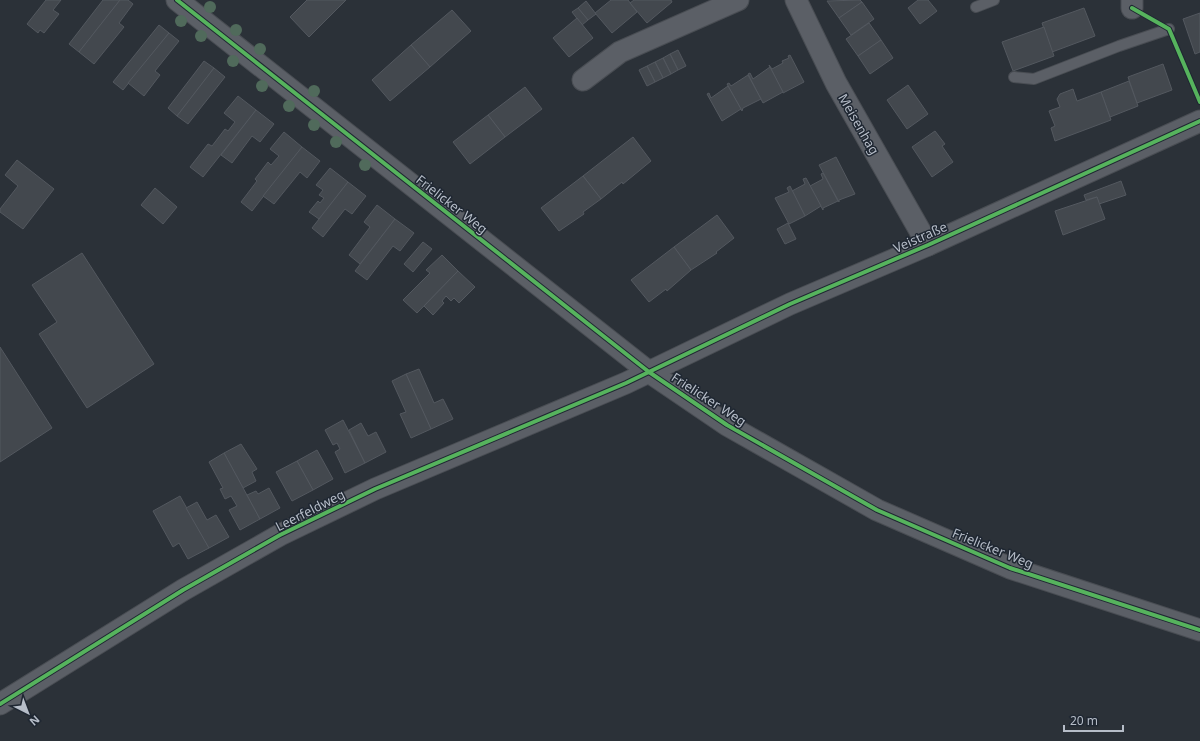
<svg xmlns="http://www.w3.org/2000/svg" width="1200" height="741" viewBox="0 0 1200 741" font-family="'Noto Sans',sans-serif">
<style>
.building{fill:#43484e;stroke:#53585f}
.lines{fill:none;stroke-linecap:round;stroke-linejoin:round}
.service-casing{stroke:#494d53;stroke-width:12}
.minor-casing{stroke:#494d53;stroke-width:23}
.service{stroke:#5b5f66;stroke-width:10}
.minor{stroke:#5b5f66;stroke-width:21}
.cycleway-casing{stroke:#1f2732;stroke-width:6}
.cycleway{stroke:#56b35d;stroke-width:4}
.tree{fill:#506a5b}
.labels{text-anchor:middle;stroke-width:3;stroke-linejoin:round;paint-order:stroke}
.street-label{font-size:13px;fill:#b6bdc8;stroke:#1f2732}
</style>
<rect width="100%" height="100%" fill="#2b3138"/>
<g class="building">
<polygon points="46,0 61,0 53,10 59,14 44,33 40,30 38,33 27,24"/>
<polygon points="103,0 120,0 79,52 69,44"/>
<polygon points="120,0 128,0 133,4 119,23 124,27 94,64 79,52"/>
<polygon points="307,0 346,0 309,37 290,17"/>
<polygon points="611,0 628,0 637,12 612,33 595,13"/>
<polygon points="634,0 671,0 672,2 647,23 630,3"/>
<polygon points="860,0 862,2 839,18 827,1"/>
<polygon points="918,0 928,0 937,11 920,24 908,8"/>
<polygon points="586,1 596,14 588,20 578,8"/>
<polygon points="862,2 874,19 851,35 839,18"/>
<polygon points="578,8 588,20 582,25 572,12"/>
<polygon points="1084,8 1095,36 1052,52 1042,23"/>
<polygon points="452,10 471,31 430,67 411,45"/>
<polygon points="1200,13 1200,52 1195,54 1183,19"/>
<polygon points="577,18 593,38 569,57 553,38"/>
<polygon points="869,23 881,40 858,56 846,39"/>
<polygon points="159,25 169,33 123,90 113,82"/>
<polygon points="1044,27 1054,56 1013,71 1002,42"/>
<polygon points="169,33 179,41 155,71 160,75 144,96 128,83"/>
<polygon points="881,40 893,58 870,74 858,56"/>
<polygon points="411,45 430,67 390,101 372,80"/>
<polygon points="678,50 686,66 678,70 670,54"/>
<polygon points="670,54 678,70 671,74 663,58"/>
<polygon points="790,55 804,82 783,93 769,65 772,69 783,63 782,61 789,58 788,56"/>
<polygon points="663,58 671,74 663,78 655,62"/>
<polygon points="204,61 214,68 177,116 168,108"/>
<polygon points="655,62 663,78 655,82 647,66"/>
<polygon points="1163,64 1172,90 1137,103 1128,77"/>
<polygon points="647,66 655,82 647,86 639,70"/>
<polygon points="770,67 783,92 763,103 748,74 750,73 753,79"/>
<polygon points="214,68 225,77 188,124 177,116"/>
<polygon points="748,75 761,99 743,108 742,111 727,84 729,83 731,86"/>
<polygon points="1129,81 1138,106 1110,117 1101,92"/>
<polygon points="908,85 928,114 907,129 887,100"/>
<polygon points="728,86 741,109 722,121 707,94 709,93 711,98"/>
<polygon points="525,87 542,109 505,137 488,115"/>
<polygon points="1073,89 1077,101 1101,92 1111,120 1055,141 1051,128 1055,126 1049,111 1060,107 1057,99 1060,94"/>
<polygon points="238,96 256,110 203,177 190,167 208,144 212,146 225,129 228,131 235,122 224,113"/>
<polygon points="256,110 274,124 260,142 252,136 232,163 221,155"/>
<polygon points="488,115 505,137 470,164 453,142"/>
<polygon points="935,131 945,144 942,146 953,162 932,177 912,147"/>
<polygon points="284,132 302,147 252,211 241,202 257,181 255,179 268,162 271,165 279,156 270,149"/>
<polygon points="633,137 651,161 623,184 622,182 601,199 583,176"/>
<polygon points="302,147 320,161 307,178 300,172 274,204 263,196"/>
<polygon points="836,157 855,194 839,200 839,202 819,165"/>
<polygon points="17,160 54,189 23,229 0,212 0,209 18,186 5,175"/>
<polygon points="330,168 348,182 319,219 309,212 318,201 320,203 324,198 319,195 323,190 316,185"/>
<polygon points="823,173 838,201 823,208 823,210 810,186 823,179 821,174"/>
<polygon points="583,176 601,199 583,212 584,214 559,231 541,208"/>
<polygon points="806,178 821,206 805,216 792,191 805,184 803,179"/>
<polygon points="1121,181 1126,195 1099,204 1097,197 1086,200 1084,195"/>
<polygon points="348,182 366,196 352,214 345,209 323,237 312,228"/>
<polygon points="790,186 805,216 789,224 775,198 789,192 787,188"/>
<polygon points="155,188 177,207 163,224 141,205"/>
<polygon points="1097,197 1105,219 1063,235 1055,211"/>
<polygon points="377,205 395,219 360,264 349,255 370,227 364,222"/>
<polygon points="717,215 734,238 716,252 717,253 691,270 674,247"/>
<polygon points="395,219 414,233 400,251 393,246 367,280 355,271"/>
<polygon points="788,223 796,239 785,244 777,229"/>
<polygon points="423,242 432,249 413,272 404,264"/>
<polygon points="674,247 691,270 667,291 666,289 649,302 631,280"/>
<polygon points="82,253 154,364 87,408 39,334 57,322 32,285"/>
<polygon points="442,255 458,271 417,313 403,300 430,273 426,270"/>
<polygon points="458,271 475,287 459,303 454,298 451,301 446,296 442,301 444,303 433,315 424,306"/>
<polygon points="0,347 52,428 0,462"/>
<polygon points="419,369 434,403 443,399 453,419 431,429 406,374"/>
<polygon points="406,374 431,429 411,438 400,414 406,412 392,381"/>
<polygon points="343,420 365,463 345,473 335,452 340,449 337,443 333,445 325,430"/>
<polygon points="361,423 368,436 376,432 386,452 365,463 349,430"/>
<polygon points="241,444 257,469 252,472 256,481 243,488 224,453"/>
<polygon points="317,450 333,479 313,490 297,461"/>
<polygon points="224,453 260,519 240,530 229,510 237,506 231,496 225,499 220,489 223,488 209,462"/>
<polygon points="297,461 313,490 292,501 276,472"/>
<polygon points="269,488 280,508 260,519 247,495 256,491 258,494"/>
<polygon points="180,496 209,548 188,559 179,543 173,547 153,511"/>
<polygon points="197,502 207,520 216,515 229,537 209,548 186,508"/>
</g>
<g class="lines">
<g class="service-casing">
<g id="service">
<polyline points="976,7 994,0"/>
<polyline points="1014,77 1034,79 1119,46 1169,29"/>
</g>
</g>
<g class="minor-casing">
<g id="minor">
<polyline points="177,0 649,372 727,425 877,510 1010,568 1200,630"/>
<polyline points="796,0 836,83 928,245"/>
<polyline points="1132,0 1132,8"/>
<polyline points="583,80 620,52 738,0"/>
<polyline points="0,704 183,590 280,535 375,489 626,383 790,304 928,245 1200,121"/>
</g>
</g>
<use href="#service" class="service"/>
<use href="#minor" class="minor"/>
<g class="cycleway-casing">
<g id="cycleway">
<polyline points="177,0 649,372 727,425 877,510 1010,568 1200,630"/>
<polyline points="1132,8 1169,29 1200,102"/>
<polyline points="0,704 183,590 280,535 375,489 626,383 790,304 928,245 1200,121"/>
</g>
</g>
<use href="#cycleway" class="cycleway"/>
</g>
<g class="tree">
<circle cx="210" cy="7" r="6"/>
<circle cx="181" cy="21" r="6"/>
<circle cx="236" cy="30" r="6"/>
<circle cx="201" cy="36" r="6"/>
<circle cx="260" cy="49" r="6"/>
<circle cx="233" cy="61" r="6"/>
<circle cx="262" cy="86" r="6"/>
<circle cx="314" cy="91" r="6"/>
<circle cx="289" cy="106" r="6"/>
<circle cx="314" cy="125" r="6"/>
<circle cx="336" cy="142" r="6"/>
<circle cx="365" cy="165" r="6"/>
</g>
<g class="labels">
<g class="street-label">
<text transform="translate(859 124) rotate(60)" y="5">Meisenhag</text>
<text transform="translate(452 204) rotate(38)" y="5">Frielicker Weg</text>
<text transform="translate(920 237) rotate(-24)" y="5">Veistraße</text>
<text transform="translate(709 399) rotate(33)" y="5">Frielicker Weg</text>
<text transform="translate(310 510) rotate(-27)" y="5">Leerfeldweg</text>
<text transform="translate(993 548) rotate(22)" y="5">Frielicker Weg</text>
</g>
</g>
<g transform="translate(28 713) rotate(138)" stroke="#1f2732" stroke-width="3" paint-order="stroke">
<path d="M0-3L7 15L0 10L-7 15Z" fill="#b6bdc8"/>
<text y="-6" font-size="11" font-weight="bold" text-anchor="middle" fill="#b6bdc8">N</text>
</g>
<path d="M1064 725v6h59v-6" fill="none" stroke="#b6bdc8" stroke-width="2"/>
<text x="1070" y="725" font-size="12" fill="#b6bdc8" stroke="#1f2732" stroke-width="3" paint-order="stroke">20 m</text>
</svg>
